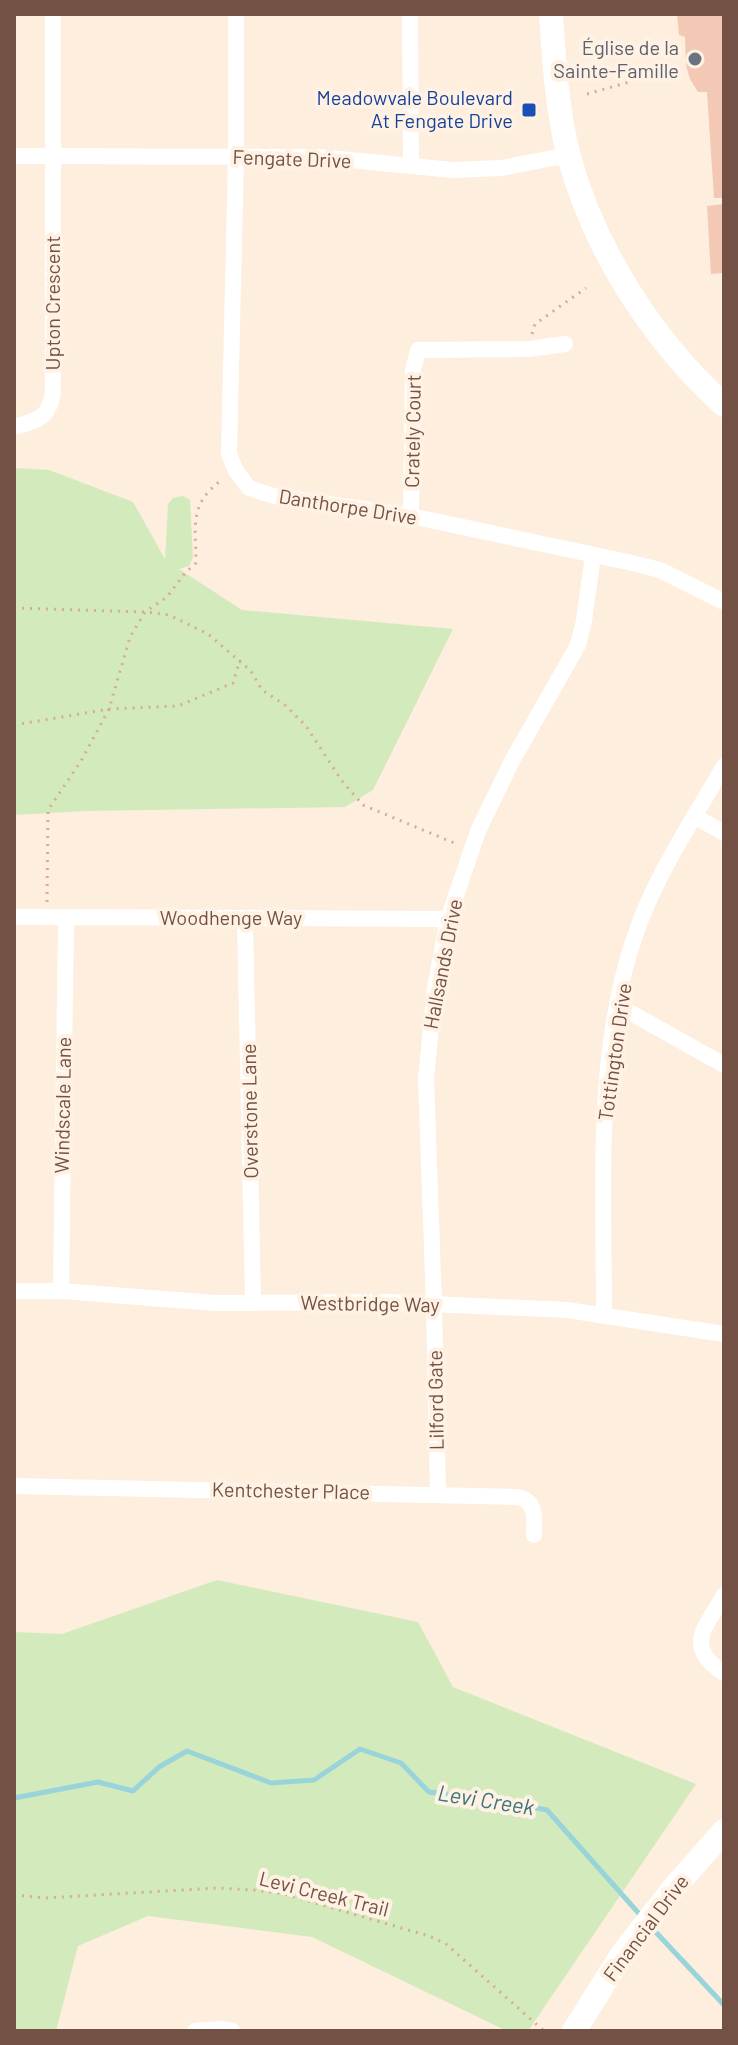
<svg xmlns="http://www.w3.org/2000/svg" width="738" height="2045" viewBox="0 0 738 2045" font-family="Barlow,sans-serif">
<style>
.green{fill:#d3eabc}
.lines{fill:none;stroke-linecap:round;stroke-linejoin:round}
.stream{stroke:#98d4d9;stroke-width:5}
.building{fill:#f3c8b4}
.path{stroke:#d7ab98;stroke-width:3;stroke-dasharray:2 6;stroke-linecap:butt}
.street{stroke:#fff;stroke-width:16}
.secondary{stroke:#fff;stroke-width:24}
.worship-dot{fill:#6b7280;stroke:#fff2e4;stroke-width:3}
.transit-dot{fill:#1a4fb4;stroke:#fff2e4;stroke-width:3}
.labels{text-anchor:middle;stroke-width:8;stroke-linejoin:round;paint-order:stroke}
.worship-label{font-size:20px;fill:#5b616d;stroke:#fff2e4;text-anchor:end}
.transit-label{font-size:20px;fill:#164399;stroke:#fff2e4;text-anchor:end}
.street-label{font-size:20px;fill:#735245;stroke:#fff2e4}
.water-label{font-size:22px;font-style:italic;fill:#39757a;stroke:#fff2e4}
</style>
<rect width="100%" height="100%" fill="#fdeedd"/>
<g class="green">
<polygon points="14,468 49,470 133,502 165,559 168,504 173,498 183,496 190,500 193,557 189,566 179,569 242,610 453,629 373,790 345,807 86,811 14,815"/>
<polygon points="217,1580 418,1622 453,1687 696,1784 528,2031 507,2031 312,1937 148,1916 78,1946 56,2031 14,2031 14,1632 62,1634"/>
</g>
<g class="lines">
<g class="stream">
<polyline points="14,1798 98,1782 133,1791 159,1767 187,1751 271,1783 314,1780 360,1749 401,1763 429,1792 495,1800 547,1810 642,1917"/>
<polyline points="651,1927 724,2005"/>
</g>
</g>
<g class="building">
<polygon points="677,14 724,14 724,198 714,198 707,92 698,92 690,79 686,65 685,37 679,35"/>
<polygon points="724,204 724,273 711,274 707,206"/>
</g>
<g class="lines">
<g class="path">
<polyline points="587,94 661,73"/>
<polyline points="532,334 535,324 586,288"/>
<polyline points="14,608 145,612 169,615 208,634 251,671 262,690 285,705 306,726 342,781 363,805 459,845"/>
<polyline points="14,725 109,709 178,706 233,683 240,660"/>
<path d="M47,902L48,810L81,761L109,709L130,637L145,612L167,597L185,573L196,563C196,526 188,504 223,479"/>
<polyline points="14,1895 45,1898 217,1888 253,1890 284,1894 429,1936 446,1944 544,2031"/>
</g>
<g class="street">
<polyline points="236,14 236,157 229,454 236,471 249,488 274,496 411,516 628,562 660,570 724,602"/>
<polyline points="410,14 411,166"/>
<polyline points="14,156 319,157 453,170 501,168 569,155"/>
<path d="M14,427C38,420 50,418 53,391V14"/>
<polyline points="411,516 413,370 418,350 529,349 565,344"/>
<polyline points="694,816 724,833"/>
<polyline points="14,917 448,919"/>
<polyline points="245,919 253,1303"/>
<polyline points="617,1005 724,1065"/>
<polyline points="14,1291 61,1291 215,1303 388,1302 567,1310 724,1334"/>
<polyline points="61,1291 66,918"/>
<path d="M604,1314C604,1188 594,1047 638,927C659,870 694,818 724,766"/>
<path d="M14,1486L517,1497C536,1500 535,1518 534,1535"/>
<polyline points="438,1494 434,1306 426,1078 435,988 448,919 478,831 512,761 578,645 584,621 593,555"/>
<path d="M724,1595C707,1626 682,1646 724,1673"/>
<polyline points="195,2031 220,2029 232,2031"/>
</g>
<g class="secondary">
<path d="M551,14C554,61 557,108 568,153C593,248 652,340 724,405"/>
<polyline points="574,2031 623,1953 672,1890 724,1831"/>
</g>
</g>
<circle class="worship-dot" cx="695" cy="59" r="8"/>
<rect class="transit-dot" x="521" y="102" width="16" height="16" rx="4"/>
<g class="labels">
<g class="worship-label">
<text x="679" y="55">Église de la<tspan x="679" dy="23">Sainte-Famille</tspan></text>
</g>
<g class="transit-label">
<text x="513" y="105">Meadowvale Boulevard<tspan x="513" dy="23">At Fengate Drive</tspan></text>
</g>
<g class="street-label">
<text transform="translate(292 159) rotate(2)" y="7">Fengate Drive</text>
<text transform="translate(53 303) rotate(-90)" y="7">Upton Crescent</text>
<text transform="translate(413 431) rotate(-89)" y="7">Crately Court</text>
<text transform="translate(348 507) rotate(9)" y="7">Danthorpe Drive</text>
<text x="231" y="925">Woodhenge Way</text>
<text transform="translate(443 964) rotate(-79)" y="7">Hallsands Drive</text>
<text transform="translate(615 1052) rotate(-82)" y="7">Tottington Drive</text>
<text transform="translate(63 1105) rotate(-89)" y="7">Windscale Lane</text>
<text transform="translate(250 1111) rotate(-91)" y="7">Overstone Lane</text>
<text transform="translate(370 1304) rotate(1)" y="7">Westbridge Way</text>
<text transform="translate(436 1400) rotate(-91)" y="7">Lilford Gate</text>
<text transform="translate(291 1491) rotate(1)" y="7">Kentchester Place</text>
<text transform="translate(324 1894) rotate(14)" y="7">Levi Creek Trail</text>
<text transform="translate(646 1928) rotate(-53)" y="7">Financial Drive</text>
</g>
<g class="water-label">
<text transform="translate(486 1800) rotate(9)" y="8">Levi Creek</text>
</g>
</g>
<rect width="738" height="2045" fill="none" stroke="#735245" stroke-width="32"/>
</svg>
